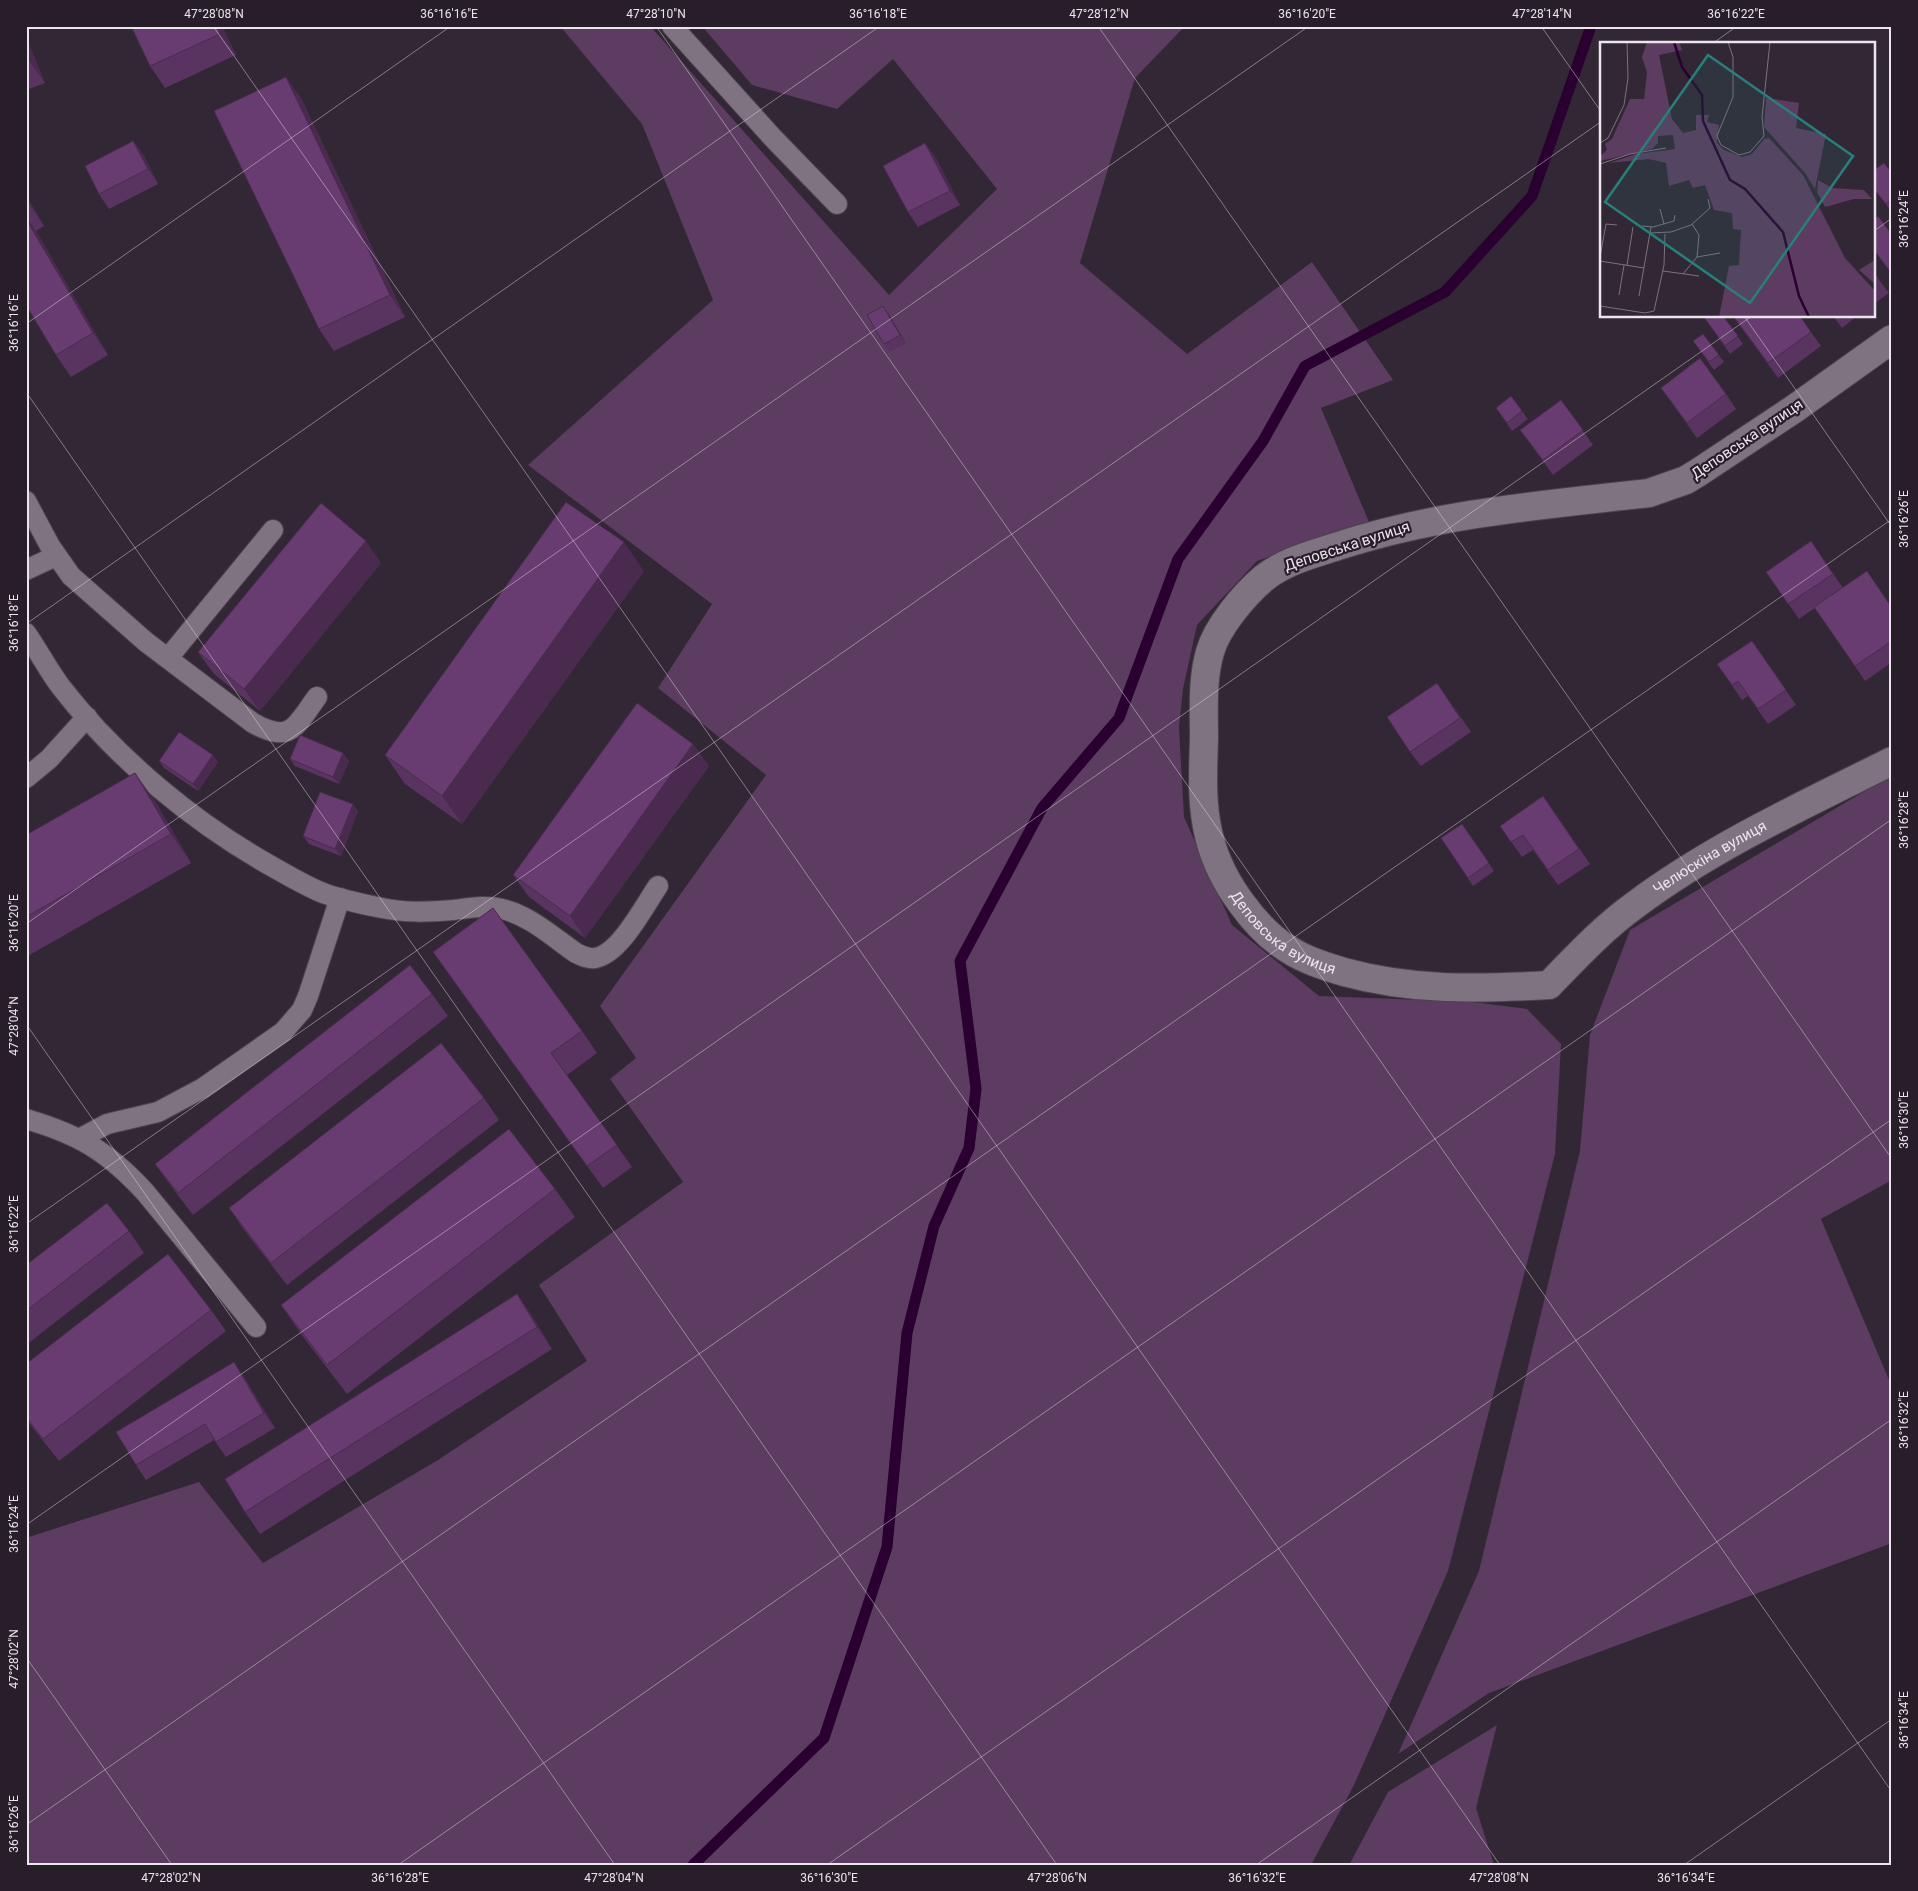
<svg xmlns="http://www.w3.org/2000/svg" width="1918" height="1891" viewBox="0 0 1918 1891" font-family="Roboto,sans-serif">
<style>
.green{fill:#5c3c60}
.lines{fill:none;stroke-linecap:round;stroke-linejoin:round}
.stream{stroke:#29002f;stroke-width:11}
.lane-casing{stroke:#4c434d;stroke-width:22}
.street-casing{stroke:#4c434d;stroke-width:30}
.lane{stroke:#7f7281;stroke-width:20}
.street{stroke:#7f7281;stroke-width:28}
.wall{fill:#5a3461}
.shaded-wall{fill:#4a2a4f}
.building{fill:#693c71;stroke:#4a2a4f}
.ticks{fill:none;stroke:#ece5ed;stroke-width:1;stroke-opacity:0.45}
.labels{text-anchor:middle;stroke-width:4.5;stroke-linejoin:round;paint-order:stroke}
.street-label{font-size:15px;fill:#ece5ed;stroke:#281e2a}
.inset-river{fill:none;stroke:#29002f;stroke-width:2.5}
.inset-road{fill:none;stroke:#7c737e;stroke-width:1}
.view{fill:#25817b;fill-opacity:0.15;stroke:#25817b;stroke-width:2.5}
.inset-edge{fill:none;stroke:#ece5ed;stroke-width:2.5}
.neatline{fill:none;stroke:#ece5ed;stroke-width:2}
.ticks-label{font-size:12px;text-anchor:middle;fill:#ece5ed}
</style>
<rect width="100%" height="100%" fill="#322734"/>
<g class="green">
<polygon points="560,26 650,26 889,295 997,189 893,59 837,109 752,85 702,26 1185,26 1135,78 1080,263 1187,354 1312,262 1393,380 1321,408 1369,522 1257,561 1197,625 1183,689 1179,727 1184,817 1232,925 1319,996 1473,1002 1527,1009 1561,1044 1555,1154 1448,1571 1354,1785 1311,1865 26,1865 26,1538 199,1482 263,1563 438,1460 587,1361 539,1285 683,1182 610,1079 636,1058 600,1006 766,775 658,688 712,604 528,465 713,300 642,124"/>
<polygon points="1892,775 1892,1180 1821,1219 1892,1387 1892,1543 1489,1693 1398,1754 1479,1571 1580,1151 1590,1035 1630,930"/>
<polygon points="1497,1725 1476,1808 1494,1865 1349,1865 1388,1792"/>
</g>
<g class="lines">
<polyline class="stream" points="693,1865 824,1738 887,1547 907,1333 934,1226 969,1148 976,1089 960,961 1042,808 1119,718 1178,559 1263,441 1305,366 1445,292 1532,196 1591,26"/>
<g class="lane-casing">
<g id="lane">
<polyline points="672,26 773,138 837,204"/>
<path d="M26,501L50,546L71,576L146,642L253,723C291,744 295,727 317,697"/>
<polyline points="26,570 56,556"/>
<path d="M26,633C38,650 48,670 61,687C116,758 194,823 273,867C289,876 306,886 323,893C342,900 362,904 382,908C406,913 428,912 453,910C470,908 486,905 502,909C529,915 553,937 576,953C582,956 588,959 595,958C620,954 644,906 658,886"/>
<polyline points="168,658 273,530"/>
<polyline points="26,778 49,759 87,717"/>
<path d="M26,1119C80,1135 107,1151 145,1192L256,1327"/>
<polyline points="81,1138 107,1124 158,1112 203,1088 283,1032 302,1010 308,996 340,898"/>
</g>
</g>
<g class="street-casing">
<g id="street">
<path id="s1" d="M1892,339L1794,409L1699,472L1686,480L1649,493C1544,505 1439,513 1338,546C1313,554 1285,561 1264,578C1244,595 1217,627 1210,652C1202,679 1204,710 1204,739C1203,771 1201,804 1209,836C1215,861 1227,884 1242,904C1255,922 1269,937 1288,949C1305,960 1324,966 1344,972C1413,991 1478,989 1549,985C1576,957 1603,928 1635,905C1714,846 1804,805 1892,761"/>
</g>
</g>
<use href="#lane" class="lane"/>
<use href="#street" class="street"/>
</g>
<g class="wall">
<polygon points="131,26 222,26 236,55 165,88 150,66"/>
<polygon points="26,37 45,83 26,90"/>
<polygon points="301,98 405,317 334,351 319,329"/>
<polygon points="133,141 144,156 158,184 109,209 99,194"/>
<polygon points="936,158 960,205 918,227 908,212"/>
<polygon points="1892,173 1892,211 1891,211 1874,189"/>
<polygon points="26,195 44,226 36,231 108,355 71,377 56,355 26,305"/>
<polygon points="1874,273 1889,293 1874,304"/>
<polygon points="888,313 906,343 890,352 884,344"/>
<polygon points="1703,316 1723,316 1743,344 1730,354"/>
<polygon points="1733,316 1811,332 1821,346 1778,378"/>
<polygon points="1833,316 1857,316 1842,328"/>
<polygon points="1703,334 1724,362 1714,370 1693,341"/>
<polygon points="1661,388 1726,394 1736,409 1697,438"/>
<polygon points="1511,396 1528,419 1512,431 1496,408"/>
<polygon points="1561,400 1593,445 1553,475 1520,430"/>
<polygon points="1811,541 1843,588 1892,607 1892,662 1865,681 1815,608 1799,619 1766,572"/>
<polygon points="381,563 260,711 214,674 198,652"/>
<polygon points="644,571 462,824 405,784 385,755"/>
<polygon points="1752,641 1796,705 1768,724 1748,696 1742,700 1717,664"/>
<polygon points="1437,683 1471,732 1421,766 1410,752"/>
<polygon points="693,744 709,766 585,938 529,897 513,875"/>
<polygon points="213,755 218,762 198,791 164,768 159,761"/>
<polygon points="290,759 349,761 339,784 295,766"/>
<polygon points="1543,796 1590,864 1558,885 1533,850 1522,857 1500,826"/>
<polygon points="155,801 191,863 26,957 26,835"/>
<polygon points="358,811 341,856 309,844 303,836"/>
<polygon points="1462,824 1494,871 1473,886 1441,838"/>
<polygon points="448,973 582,1031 597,1053 567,1075 632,1167 603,1188"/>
<polygon points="432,994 448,1016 193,1215 171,1186 155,1164"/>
<polygon points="484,1098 499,1120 287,1285 244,1230 229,1208"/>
<polygon points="555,1189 575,1217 347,1394 301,1334 281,1305"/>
<polygon points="129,1231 144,1253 26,1345 26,1265"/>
<polygon points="517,1294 532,1316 552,1349 260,1534 245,1512"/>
<polygon points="211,1310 226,1331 59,1461 26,1419 26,1364"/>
<polygon points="234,1362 244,1377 275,1428 226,1457 214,1440 146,1480 136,1465"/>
</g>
<g class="shaded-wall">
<polygon points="217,26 222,26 236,55 220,34"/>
<polygon points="26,37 45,83 29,61 26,54"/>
<polygon points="286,77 301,98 405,317 390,295"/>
<polygon points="133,141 144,156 158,184 148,169"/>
<polygon points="925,143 936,158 960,205 950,191"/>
<polygon points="26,195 44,226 29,204 26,199"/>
<polygon points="26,217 36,231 108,355 93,333 26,219"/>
<polygon points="883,306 888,313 906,343 900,335"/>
<polygon points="366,541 381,563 260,711 244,689"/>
<polygon points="624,542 644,571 462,824 442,796"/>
<polygon points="693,744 709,766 585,938 570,916"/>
<polygon points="343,753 349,761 339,784 333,777"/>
<polygon points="213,755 218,762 198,791 193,784"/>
<polygon points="135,773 155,801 191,863 171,834"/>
<polygon points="353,804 358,811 341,856 335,849"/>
<polygon points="517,1294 532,1316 552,1349 537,1327"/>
<polygon points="234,1362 244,1377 275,1428 264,1413"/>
</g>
<g class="building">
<polygon points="131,26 217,26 220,34 150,66"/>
<polygon points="26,54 29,61 26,62"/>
<polygon points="286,77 390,295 319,329 214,111"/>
<polygon points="133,141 148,169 99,194 85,166"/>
<polygon points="925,143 950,191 908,212 883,166"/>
<polygon points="1884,163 1892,173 1892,199 1886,204 1874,189 1874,170"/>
<polygon points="26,199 29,204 26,206"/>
<polygon points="1878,216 1892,235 1892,274 1874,250 1874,219"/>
<polygon points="26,219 93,333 56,355 26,305"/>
<polygon points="1874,273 1878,278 1874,281"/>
<polygon points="883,306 900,335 884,344 867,315"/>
<polygon points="1703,316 1723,316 1738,336 1725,346"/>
<polygon points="1733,316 1800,316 1811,332 1768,363"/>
<polygon points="1703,334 1719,355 1709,362 1693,341"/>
<polygon points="1700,358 1726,394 1687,423 1661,388"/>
<polygon points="1511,396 1522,411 1507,423 1496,408"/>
<polygon points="1561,400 1583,430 1543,460 1520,430"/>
<polygon points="566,502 624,542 442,796 385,755"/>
<polygon points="321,503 366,541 244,689 198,652"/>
<polygon points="1811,541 1833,574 1788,604 1766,572"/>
<polygon points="1867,571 1892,608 1892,641 1855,666 1814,607"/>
<polygon points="1752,641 1786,690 1758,709 1738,681 1732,685 1717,664"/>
<polygon points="1437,683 1460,718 1410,752 1387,717"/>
<polygon points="637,703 693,744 570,916 513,875"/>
<polygon points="179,732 213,755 193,784 159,761"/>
<polygon points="300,735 343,753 333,777 290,759"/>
<polygon points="135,773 171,834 26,917 26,835"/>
<polygon points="320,792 353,804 335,849 303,836"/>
<polygon points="1543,796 1579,849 1548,870 1523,835 1511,842 1500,826"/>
<polygon points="1462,824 1489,863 1468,878 1441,838"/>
<polygon points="493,908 582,1031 551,1053 617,1145 587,1166 433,952"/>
<polygon points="410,965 432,994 178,1193 155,1164"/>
<polygon points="441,1043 484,1098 271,1263 229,1208"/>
<polygon points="509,1129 555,1189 327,1365 281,1305"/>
<polygon points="107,1203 129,1231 26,1311 26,1265"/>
<polygon points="168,1254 211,1310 43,1439 26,1417 26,1364"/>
<polygon points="517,1294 537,1327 245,1512 225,1479"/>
<polygon points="234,1362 264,1413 216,1442 205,1424 136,1465 116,1432"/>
</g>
<path class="ticks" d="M213,26L1500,1865M656,26L1892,1792M1098,26L1892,1159M1541,26L1602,113M1712,44L1737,26M1874,231L1892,218M1744,316L1892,527M26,324L451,26M26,392L1057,1865M26,624L880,26M26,924L1309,26M26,1024L615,1865M26,1224L1602,121M26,1525L1752,316M26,1657L172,1865M26,1825L1892,519M398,1865L1892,819M827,1865L1892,1119M1256,1865L1892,1419M1684,1865L1892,1719"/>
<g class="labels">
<g class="street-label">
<text transform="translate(1747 439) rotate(-34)" y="5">Деповська вулиця</text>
<text transform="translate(1347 546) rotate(-18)" y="5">Деповська вулиця</text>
<text dy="5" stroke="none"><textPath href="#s1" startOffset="1578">Челюскіна вулиця</textPath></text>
<text dy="5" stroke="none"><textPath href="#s1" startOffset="1091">Деповська вулиця</textPath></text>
</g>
</g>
<g transform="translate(1600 42)">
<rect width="275" height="275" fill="#322734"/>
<path d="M47,0H79L82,8L59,13L72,77L83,91L96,88V73H109L107,80L119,83L117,101L124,108L142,115L152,112L164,97L169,96L203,133L245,216L275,249V275H119L129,224L139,223L141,188L133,187L132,171L114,168L105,143L93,146L89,138L69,144L66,121L49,117L9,121L36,112L75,107L73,93L58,94V101L52,107L0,119V114L7,108L5,102L12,97L30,57H44L47,31L42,15ZM166,56L199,61L196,86L226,92L215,147L205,131L164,85ZM218,138L232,146L264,148L272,157H254L225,165L217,150ZM275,218V242L259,228Z" fill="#5c3c60"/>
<path class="inset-river" d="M74,0L82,25L102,53L103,79L130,138L145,147L183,190L199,254L209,275"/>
<path class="inset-road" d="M128,0L133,15V55L117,94L121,103L139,113L150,110L164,94L162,75L170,0M0,101L8,96L24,63L28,36L27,0M0,122L30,112L66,106M60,167L64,182M92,182L99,193L97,215M42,184L53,185L74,179L75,173M50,191L71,190L91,183L110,166L108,157M0,215L6,182L17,183M0,219L44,226M27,223L33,185M63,229L99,234M83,232L97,215L120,211M19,253L24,223M39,254L51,185M0,264L45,271L54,269L64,223L65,192"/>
<path class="view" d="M108,13L253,114L150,261L5,160Z"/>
<rect width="275" height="275" class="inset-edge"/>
</g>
<rect width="1918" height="1891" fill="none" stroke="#281e2a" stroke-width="55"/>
<rect x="28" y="28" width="1862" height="1836" class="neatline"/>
<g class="ticks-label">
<text x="214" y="18">47°28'08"N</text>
<text x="449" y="18">36°16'16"E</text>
<text x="656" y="18">47°28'10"N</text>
<text x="878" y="18">36°16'18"E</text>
<text x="1099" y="18">47°28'12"N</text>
<text x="1307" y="18">36°16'20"E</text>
<text x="1542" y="18">47°28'14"N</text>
<text x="1736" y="18">36°16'22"E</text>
<text transform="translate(1904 219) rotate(-90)" y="4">36°16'24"E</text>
<text transform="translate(14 323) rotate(-90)" y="4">36°16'16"E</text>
<text transform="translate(1904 519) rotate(-90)" y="4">36°16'26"E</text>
<text transform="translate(14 623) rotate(-90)" y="4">36°16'18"E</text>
<text transform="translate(1904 820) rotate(-90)" y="4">36°16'28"E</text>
<text transform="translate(14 923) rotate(-90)" y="4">36°16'20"E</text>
<text transform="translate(14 1026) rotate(-90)" y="4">47°28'04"N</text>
<text transform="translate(1904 1120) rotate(-90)" y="4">36°16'30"E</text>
<text transform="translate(14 1224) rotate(-90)" y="4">36°16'22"E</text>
<text transform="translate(1904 1420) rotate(-90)" y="4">36°16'32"E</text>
<text transform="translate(14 1524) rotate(-90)" y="4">36°16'24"E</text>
<text transform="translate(14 1659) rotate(-90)" y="4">47°28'02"N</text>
<text transform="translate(1904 1720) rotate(-90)" y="4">36°16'34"E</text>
<text transform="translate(14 1824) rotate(-90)" y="4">36°16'26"E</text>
<text x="171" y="1882">47°28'02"N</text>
<text x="400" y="1882">36°16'28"E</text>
<text x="614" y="1882">47°28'04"N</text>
<text x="829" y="1882">36°16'30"E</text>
<text x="1057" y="1882">47°28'06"N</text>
<text x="1257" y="1882">36°16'32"E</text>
<text x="1499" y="1882">47°28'08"N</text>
<text x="1686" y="1882">36°16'34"E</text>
</g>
</svg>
